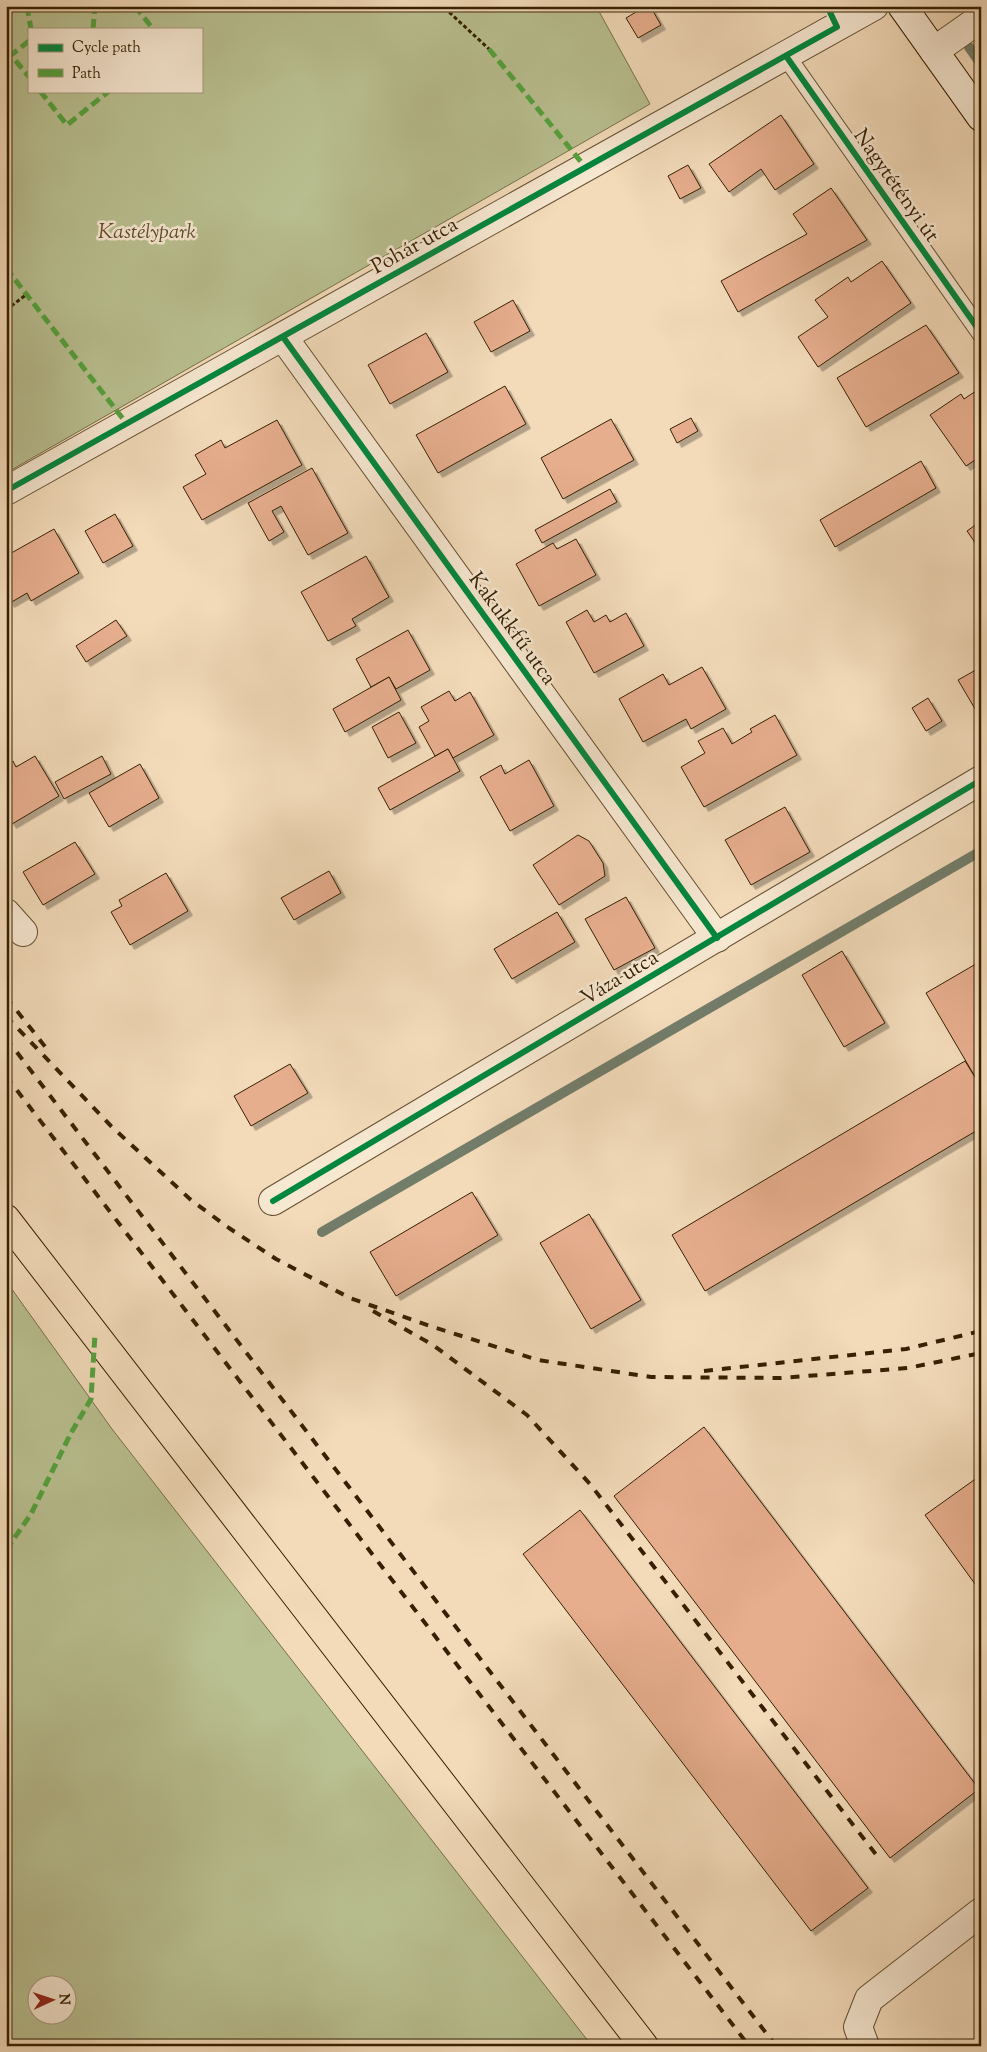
<svg xmlns="http://www.w3.org/2000/svg" width="987" height="2052" viewBox="0 0 987 2052" font-family="'Sorts Mill Goudy',serif">
<style>
.green{fill:#b9c091;stroke:#77704a;fill-rule:evenodd}
.lines{fill:none;stroke-linecap:round;stroke-linejoin:round}
.stream{stroke:#727d6a;stroke-width:10}
.building{fill:#e7ae8e;stroke:#352002;filter:url(#shadow)}
.lane-casing{stroke:#644f30;stroke-width:20}
.street-casing{stroke:#644f30;stroke-width:30}
.secondary-casing{stroke:#352002;stroke-width:30}
.primary-casing{stroke:#352002;stroke-width:30}
.path{stroke:#352002;stroke-width:3;stroke-dasharray:4 2.5;stroke-linecap:butt}
.lane{stroke:#f7e8d2;stroke-width:18}
.street{stroke:#f7e8d2;stroke-width:28}
.secondary{stroke:#f7e8d2;stroke-width:28}
.primary{stroke:#f3dbba;stroke-width:28}
.rail{stroke:#352002;stroke-width:4;stroke-dasharray:9 9;stroke-linecap:butt}
.quiet{stroke:#53a23d;stroke-width:5;stroke-dasharray:10 5;stroke-linecap:butt}
.cycleway-casing{stroke:#f7e8d2;stroke-width:9}
.cycleway{stroke:#00873e;stroke-width:6}
.labels{text-anchor:middle;stroke-width:5;stroke-linejoin:round;paint-order:stroke}
.street-label{font-size:21px;fill:#352002;stroke:#f7e8d2}
.park-label{font-size:21px;font-style:italic;fill:#5d502d;stroke:#f7e8d2}
</style>
<defs>
<filter id="shadow"><feDropShadow dx="4.5" dy="4.5" stdDeviation="0" flood-color="#0004"/></filter>
</defs>
<rect width="100%" height="100%" fill="#f3dbba"/>
<filter id="stains"><feTurbulence type="fractalNoise" baseFrequency=".004" numOctaves="4"/><feColorMatrix values="0 0 0 0 .2 0 0 0 0 .09 0 0 0 0 .02 0 0 0 .5 -.17"/></filter>
<radialGradient id="worn" r=".72"><stop offset=".6" stop-color="#630" stop-opacity="0"/><stop offset="1" stop-color="#630" stop-opacity=".3"/></radialGradient>
<g class="green">
<path d="M6,6H596L650,104L13,469L6,472ZM29,29H201V91H29Z"/>
<path d="M6,1281L112,1429L592,2046H6ZM38,1984H68V2014H38Z"/>
</g>
<g class="lines">
<g class="stream">
<polyline points="969,47 981,64"/>
<polyline points="322,1232 981,851"/>
</g>
</g>
<g class="building">
<polygon points="646,6 650,6 661,25 638,38 626,18"/>
<polygon points="781,115 814,164 775,190 761,169 729,192 709,164"/>
<polygon points="688,165 701,188 680,199 668,176"/>
<polygon points="831,188 867,240 738,312 721,281 807,234 793,214"/>
<polygon points="882,261 911,303 818,367 798,337 828,317 815,300 848,277 851,282"/>
<polygon points="513,300 530,331 491,352 474,322"/>
<polygon points="926,325 959,373 866,427 837,378"/>
<polygon points="426,333 448,372 390,404 368,365"/>
<polygon points="505,386 526,424 438,473 416,435"/>
<polygon points="976,391 981,397 981,456 966,466 930,415 961,394 964,399"/>
<polygon points="691,418 698,431 677,443 670,429"/>
<polygon points="611,419 634,460 563,499 541,458"/>
<polygon points="277,420 302,465 202,520 183,487 206,474 195,455 221,440 225,448"/>
<polygon points="921,461 936,488 835,547 820,520"/>
<polygon points="312,468 348,533 308,555 281,506 272,511 284,532 269,541 248,503"/>
<polygon points="610,489 617,502 542,543 535,530"/>
<polygon points="115,514 133,546 103,563 85,531"/>
<polygon points="981,521 981,551 967,531"/>
<polygon points="54,529 79,573 31,601 27,593 10,603 6,596 6,569 11,566 6,556"/>
<polygon points="576,539 596,575 539,606 516,564 553,543 557,549"/>
<polygon points="366,556 389,597 352,619 356,626 328,641 301,592"/>
<polygon points="587,610 594,622 606,615 610,622 626,613 644,646 594,673 566,622"/>
<polygon points="116,620 127,636 86,662 76,646"/>
<polygon points="408,630 430,670 396,689 389,677 371,687 356,659"/>
<polygon points="702,667 726,709 691,729 686,719 643,742 619,699 663,674 669,685"/>
<polygon points="981,667 981,719 958,680"/>
<polygon points="389,677 401,700 345,732 333,709"/>
<polygon points="449,691 455,701 470,692 494,735 453,758 448,749 435,756 419,727 429,721 421,707"/>
<polygon points="928,698 942,721 926,731 912,708"/>
<polygon points="399,712 416,743 388,758 372,727"/>
<polygon points="775,715 797,755 704,807 681,767 705,753 698,741 723,728 732,744 752,732 750,729"/>
<polygon points="448,749 460,771 390,810 378,788"/>
<polygon points="35,756 59,796 12,824 6,815 6,765 13,761 16,767"/>
<polygon points="102,756 111,774 64,799 55,782"/>
<polygon points="529,760 554,806 510,831 480,777 501,765 505,774"/>
<polygon points="140,764 159,798 109,827 89,793"/>
<polygon points="785,807 810,852 751,885 725,840"/>
<polygon points="578,835 589,841 603,863 605,876 559,905 533,865"/>
<polygon points="75,842 95,874 43,905 23,872"/>
<polygon points="329,871 341,893 294,920 281,898"/>
<polygon points="166,873 188,911 130,945 111,912 122,906 119,900"/>
<polygon points="626,897 655,948 614,970 585,919"/>
<polygon points="557,912 575,942 512,979 494,949"/>
<polygon points="842,951 885,1023 844,1047 802,975"/>
<polygon points="981,961 981,1087 926,993"/>
<polygon points="965,1061 981,1087 981,1128 705,1291 672,1235"/>
<polygon points="290,1064 308,1093 251,1126 234,1096"/>
<polygon points="472,1192 498,1235 396,1296 370,1252"/>
<polygon points="589,1214 641,1300 591,1329 540,1243"/>
<polygon points="704,1427 979,1789 890,1858 614,1496"/>
<polygon points="981,1475 981,1580 975,1584 925,1515"/>
<polygon points="580,1510 868,1888 811,1931 523,1554"/>
</g>
<g class="lines">
<g class="lane-casing">
<polyline id="lane" points="786,56 981,333"/>
</g>
<g class="street-casing">
<g id="street">
<polyline points="934,51 981,18"/>
<polyline points="283,337 717,938"/>
<polyline points="6,491 874,6"/>
<polyline points="6,913 23,932"/>
<polyline points="273,1201 981,780"/>
<polyline points="865,2046 858,2027 869,1999 981,1912"/>
</g>
</g>
<g class="secondary-casing">
<polyline id="secondary" points="902,6 981,117"/>
</g>
<g class="primary-casing">
<polyline id="primary" points="6,1219 644,2046"/>
</g>
<g class="path">
<polyline points="447,6 450,13 489,49"/>
<polyline points="6,310 27,294"/>
</g>
<use href="#lane" class="lane"/>
<use href="#street" class="street"/>
<use href="#secondary" class="secondary"/>
<use href="#primary" class="primary"/>
<g class="rail">
<polyline points="6,997 47,1049"/>
<polyline points="6,1016 111,1126 191,1200 229,1228 276,1259 350,1298 433,1327 538,1360 651,1377 781,1378 908,1368 981,1353"/>
<polyline points="6,1038 776,2046"/>
<polyline points="6,1076 749,2046"/>
<polyline points="373,1311 433,1345 527,1415 590,1484 881,1861"/>
<polyline points="704,1371 906,1349 981,1331"/>
</g>
<g class="quiet">
<polyline points="29,6 28,12 31,29"/>
<polyline points="135,6 153,29"/>
<polyline points="93,29 95,6"/>
<polyline points="29,41 11,55 29,77"/>
<polyline points="489,49 586,168"/>
<polyline points="40,91 67,125 109,91"/>
<polyline points="6,268 127,424"/>
<polyline points="6,1550 31,1514 71,1433 91,1399 95,1334"/>
<polyline points="6,1778 10,1795 6,1858"/>
</g>
<g class="cycleway-casing">
<g id="cycleway">
<polyline points="786,56 981,333"/>
<polyline points="283,337 717,938"/>
<polyline points="6,491 837,27 827,6"/>
<polyline points="273,1201 981,780"/>
</g>
</g>
<use href="#cycleway" class="cycleway"/>
</g>
<g class="labels">
<g class="street-label">
<text transform="translate(897 185) rotate(55)" y="7">Nagytétényi út</text>
<text transform="translate(414 245) rotate(-29)" y="7">Pohár utca</text>
<text transform="translate(513 628) rotate(54)" y="7">Kakukkfű utca</text>
<text transform="translate(619 977) rotate(-31)" y="7">Váza utca</text>
</g>
<g class="park-label">
<text x="147" y="238">Kastélypark</text>
</g>
</g>
<rect width="987" height="2052" fill="none" stroke="#f3dbba" stroke-width="25"/>
<rect x="8" y="8" width="972" height="2037" fill="none" stroke="#352002" stroke-width="2.5"/>
<rect x="12" y="12" width="962" height="2027" fill="none" stroke="#352002"/>
<rect x="28" y="28" width="175" height="65" fill="#f7e8d2" stroke="#a9987f"/>
<rect x="38" y="44" width="25" height="8" fill="#00873e" stroke="#a9987f"/>
<text x="72" y="52" font-size="15" fill="#352002">Cycle path</text>
<rect x="38" y="69" width="25" height="8" fill="#53a23d" stroke="#a9987f"/>
<text x="72" y="78" font-size="15" fill="#352002">Path</text>
<g transform="translate(52 2000) rotate(87)"><circle r="24" fill="#f7e8d2" stroke="#a9987f"/>
<path d="M0-4L9 19L0 12L-9 19Z" fill="#8f2418"/>
<text y="-8" font-size="14" font-weight="bold" text-anchor="middle" fill="#352002">N</text>
</g>
<rect width="100%" height="100%" filter="url(#stains)"/>
<rect width="100%" height="100%" fill="url(#worn)"/>
</svg>
